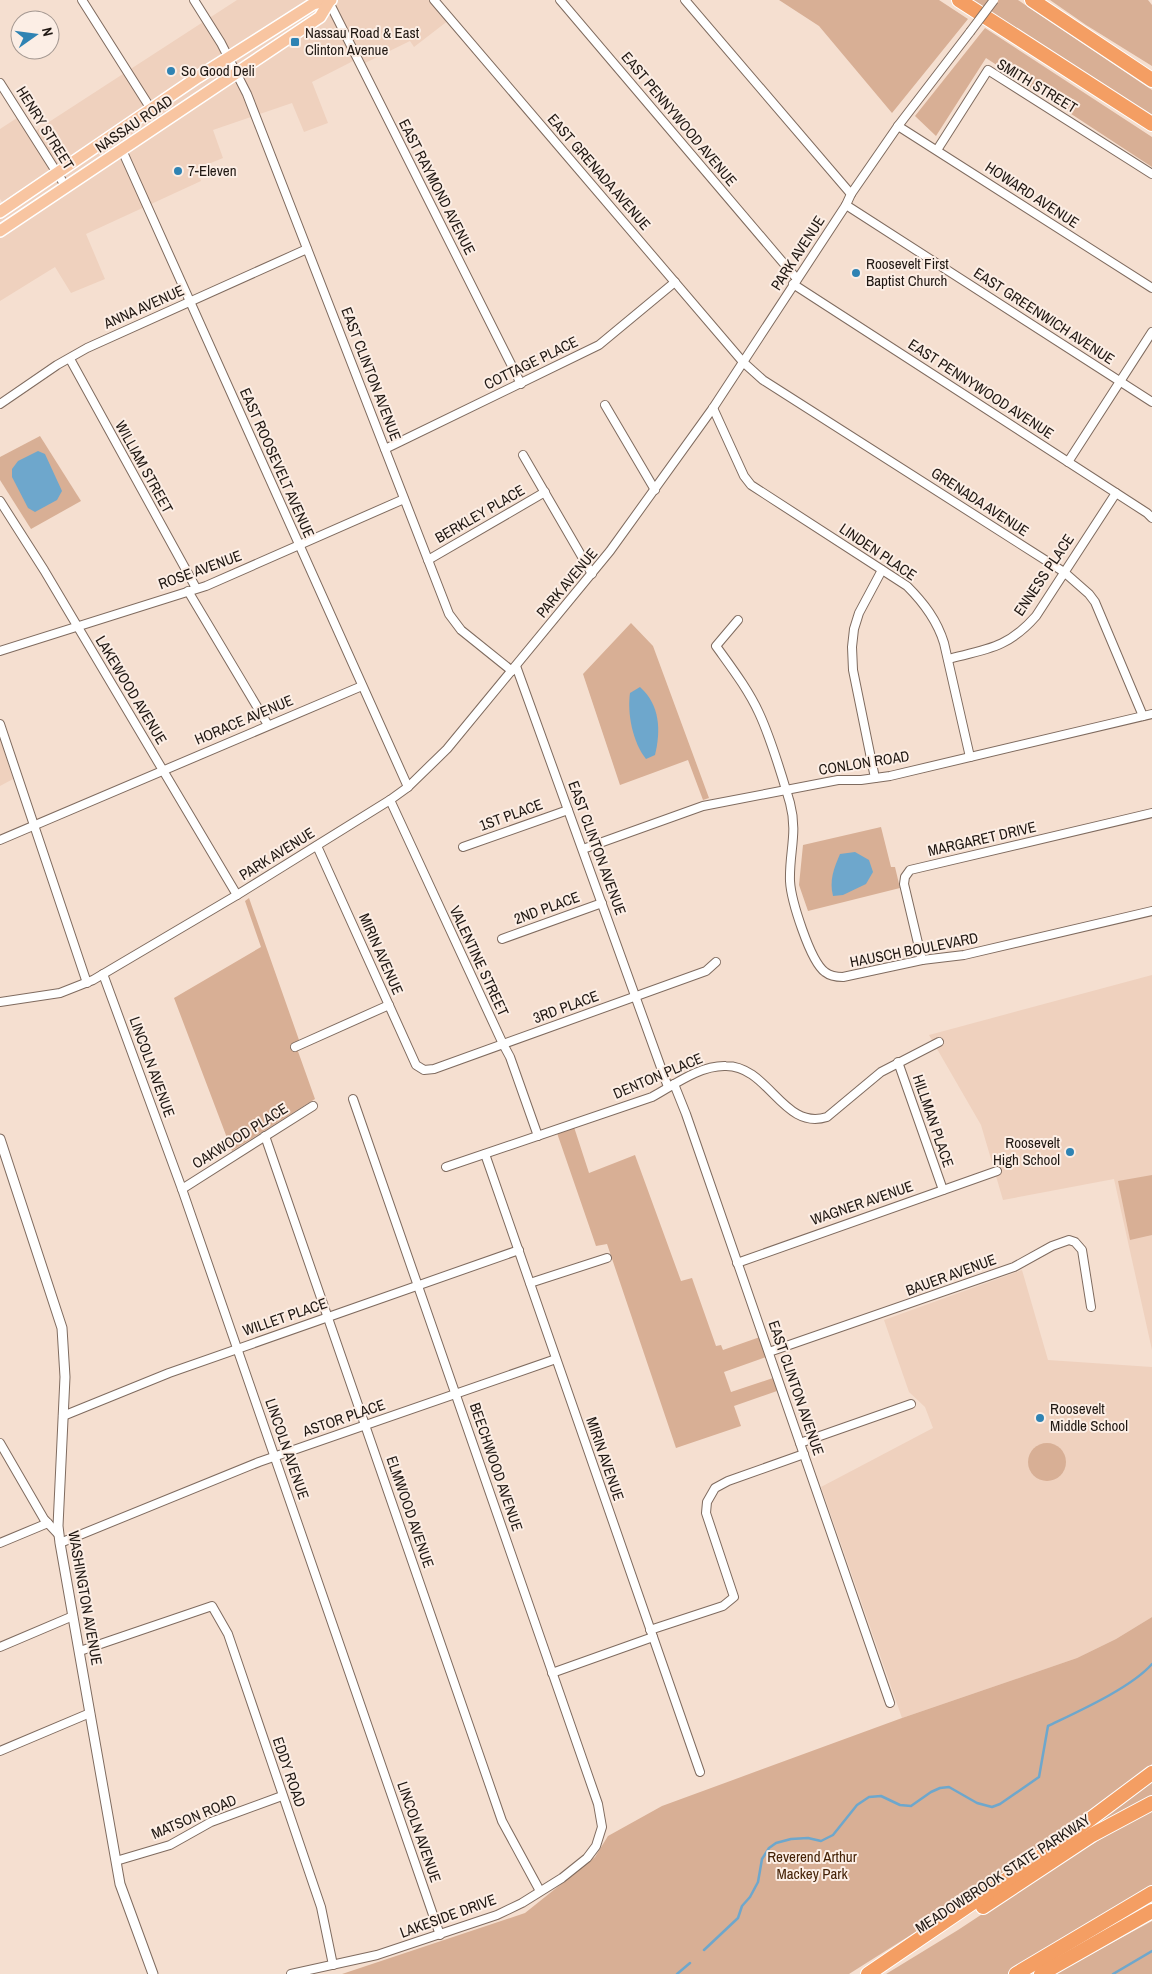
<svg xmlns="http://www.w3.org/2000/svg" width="1152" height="1974" viewBox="0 0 1152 1974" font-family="'Archivo Narrow',sans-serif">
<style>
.built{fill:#efd1be}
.green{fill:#d8af95}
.water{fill:#6ea7cc}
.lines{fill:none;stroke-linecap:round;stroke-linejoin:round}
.stream{stroke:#6ea7cc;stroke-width:2.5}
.minor-casing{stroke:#7f6b5f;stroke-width:10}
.tertiary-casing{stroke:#7f6b5f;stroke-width:11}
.primary-casing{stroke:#fff;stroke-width:14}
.motorway-casing{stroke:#fff;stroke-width:16}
.minor{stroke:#fff;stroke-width:8}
.tertiary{stroke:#fff;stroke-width:9}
.primary{stroke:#f8c5a1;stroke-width:11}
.motorway{stroke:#f49e63;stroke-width:14}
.minor-bridge-casing{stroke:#7f6b5f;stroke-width:10;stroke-linecap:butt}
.minor-bridge{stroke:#fff;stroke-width:8}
.poi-dot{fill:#2f83b3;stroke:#fceee5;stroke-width:2}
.labels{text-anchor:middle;stroke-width:4;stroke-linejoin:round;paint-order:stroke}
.poi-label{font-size:15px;fill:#201813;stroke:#fceee5;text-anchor:start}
.street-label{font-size:15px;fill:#201813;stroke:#fceee5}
.park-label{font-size:15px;fill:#442105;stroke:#fceee5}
</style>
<rect width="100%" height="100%" fill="#f5dfd0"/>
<g class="built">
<polygon points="237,0 434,0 449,20 414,47 410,41 363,64 359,58 312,82 328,123 304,132 292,103 213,130 223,158 196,169 201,181 86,234 105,279 71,293 55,267 0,301 0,219 8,212 0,199 0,129 20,116 32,133"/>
<polygon points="0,738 13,779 0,786"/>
<polygon points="1152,975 1152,1350 1114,1179 1003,1200 981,1125 929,1035"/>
<polygon points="1022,1270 1048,1360 1152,1367 1152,1617 1116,1639 1077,1658 902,1718 821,1487 933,1428 925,1407 909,1392 884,1320"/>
</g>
<g class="green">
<polygon points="779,0 939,0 968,19 892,113 819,26"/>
<polygon points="972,0 1018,0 1152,90 1152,115 997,18"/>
<polygon points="1050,0 1148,0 1152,5 1152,66 1086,25"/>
<polygon points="985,28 1152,137 1152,167 986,58 936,136 915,116"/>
<polygon points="40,436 81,501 31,529 0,480 0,457"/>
<polygon points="631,623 653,646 709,798 703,800 688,760 620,785 583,674"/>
<polygon points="881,827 891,867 895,867 900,888 808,911 799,885 803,845"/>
<polygon points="249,898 299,1040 295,1043 315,1099 232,1151 174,998 261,947 245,901"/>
<polygon points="574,1127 589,1173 635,1155 681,1281 692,1278 716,1346 721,1345 723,1350 760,1337 766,1357 724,1372 731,1392 773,1378 777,1391 734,1406 741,1426 676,1448 607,1244 596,1246 557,1133"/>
<polygon points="1152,1175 1152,1235 1130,1240 1118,1181"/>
<circle cx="1047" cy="1462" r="19"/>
<polygon points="1152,1617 1152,1764 1122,1790 1029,1856 925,1926 849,1974 342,1974 525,1913 595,1857 608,1836 662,1806 902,1718 1077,1658 1116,1639"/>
<polygon points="1152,1778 1152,1797 1050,1858"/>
<polygon points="1152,1809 1152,1889 1011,1974 886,1974 958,1930 1057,1865"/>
<polygon points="1152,1921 1152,1974 1055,1974"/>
</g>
<g class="water">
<polygon points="38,451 45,454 62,491 57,500 35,512 28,508 12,477 12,469 18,461"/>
<path d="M640,687C660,705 661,730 655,755L646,759C633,743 627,714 630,693Z"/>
<path d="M855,852L869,860L873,872L866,884L843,895L833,896C829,880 834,868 840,854Z"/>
</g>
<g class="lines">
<g class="stream">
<path d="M704,1950L738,1918L742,1906L750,1897L758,1882L762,1859L769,1848L776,1843L791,1839L808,1838L821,1841L833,1835L857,1805L869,1797L881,1796L900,1805L911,1806L931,1792L940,1788L949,1787L977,1803L992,1807L1000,1804L1039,1777L1048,1726C1077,1712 1131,1688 1152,1664"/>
<polyline points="677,1974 690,1963"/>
<polyline points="1113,1974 1152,1951"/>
</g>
<g class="minor-casing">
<g id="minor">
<polyline points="82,0 151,109"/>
<polyline points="194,0 221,43 247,94 449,614 461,630 512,671"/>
<polyline points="434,0 743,362 763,380 1064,572 1089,594 1095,602 1143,716"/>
<polyline points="560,0 797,279"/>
<polyline points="685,0 851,194"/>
<polyline points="329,2 521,384"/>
<polyline points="0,83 66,187"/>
<polyline points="898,126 1152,288"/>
<polyline points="122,150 408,787"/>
<polyline points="937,150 988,70 1152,174"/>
<polyline points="846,205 1152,402"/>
<polyline points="793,284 1147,513 1152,518"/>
<polyline points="70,359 196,588"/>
<polyline points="0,404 57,365 87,348 307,249"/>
<polyline points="605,405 655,490"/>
<path d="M713,408L744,476L751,485L907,586C924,603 937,620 944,643L970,757"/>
<polyline points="385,449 599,345 675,282"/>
<polyline points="523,455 592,574"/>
<polyline points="1068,462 1152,332"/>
<polyline points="0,501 44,570 237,895"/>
<polyline points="428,560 545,492"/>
<polyline points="188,591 268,725"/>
<path d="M738,620L716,646C731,667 748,689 759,713C772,741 781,773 790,803C798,833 789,852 790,881C791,900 810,961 825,972C830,976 836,977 843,977L922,960L964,955L1152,911"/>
<polyline points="0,651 206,586 404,499"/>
<path d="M948,659C987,649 1008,648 1036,616L1116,493"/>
<polyline points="516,666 668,1087"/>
<polyline points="0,724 87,983"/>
<polyline points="875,778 853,670 852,647 854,629 859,613 882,570"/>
<polyline points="390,800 503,1044 510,1057 538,1136"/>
<polyline points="0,840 362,686"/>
<polyline points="317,846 416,1065 424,1070 434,1069 706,971 716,962"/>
<polyline points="463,847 568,810"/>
<polyline points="583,849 703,806 838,780 861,780 890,776 1152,714"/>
<polyline points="502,939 602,903"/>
<polyline points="922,960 904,884 905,877 910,870 1152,813"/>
<polyline points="103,974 182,1189 440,1935"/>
<polyline points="0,1002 60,993 93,980 237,895 390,800 408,787 447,749 610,551 713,408 846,205 851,194 898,126 970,32"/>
<polyline points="295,1047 389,1005"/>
<polyline points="898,1062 943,1190"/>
<polyline points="674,1084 686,1114 890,1703"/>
<polyline points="265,1136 502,1821 540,1891"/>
<polyline points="485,1154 700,1772"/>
<path d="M446,1167L652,1097C674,1085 700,1065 726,1066C769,1066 783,1131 827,1117L881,1072L939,1042"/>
<polyline points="182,1189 313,1106"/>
<polyline points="737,1263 997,1171"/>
<polyline points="530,1283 607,1258"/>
<polyline points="769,1352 1014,1267 1052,1246 1069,1240 1075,1242 1082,1250 1091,1307"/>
<polyline points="63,1416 169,1373 519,1250"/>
<polyline points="0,1443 44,1519 59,1535"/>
<polyline points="800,1443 911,1404"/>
<polyline points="0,1543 48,1523"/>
<polyline points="60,1543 259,1462 556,1359"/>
<polyline points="650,1630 723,1606 734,1597 706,1513 707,1502 715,1488 728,1481 804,1454"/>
<polyline points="0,1647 73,1616"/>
<polyline points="80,1651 212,1606 228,1634 321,1907 333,1965"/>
<polyline points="552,1673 653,1637"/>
<polyline points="0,1751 90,1713"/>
<polyline points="116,1861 170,1845 211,1822 282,1796"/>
<polyline points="291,1974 377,1955 497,1915 522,1903 562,1878 587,1858 596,1846 602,1827 598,1804 353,1099"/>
</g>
</g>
<g class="tertiary-casing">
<polyline id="tertiary" points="0,1139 62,1328 65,1377 58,1526 60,1543 120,1884 153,1974"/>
</g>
<g class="primary-casing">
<g id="primary">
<polyline points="0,212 198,77 313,4 331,0"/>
<polyline points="0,231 320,17 329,2"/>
</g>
</g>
<g class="motorway-casing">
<g id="motorway">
<polyline points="959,0 1152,124"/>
<polyline points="1032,0 1152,80"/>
<polyline points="983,1907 1092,1835 1152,1803"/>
<polyline points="868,1974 1041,1856 1152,1773"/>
<polyline points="1016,1974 1152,1893"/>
<polyline points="1041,1974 1152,1911"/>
</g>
</g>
<use href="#minor" class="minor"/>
<use href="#tertiary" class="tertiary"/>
<use href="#primary" class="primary"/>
<use href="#motorway" class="motorway"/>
<g class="minor-bridge-casing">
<polyline id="minor-bridge" points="970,32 994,0"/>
</g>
<use href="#minor-bridge" class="minor-bridge"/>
</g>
<g class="poi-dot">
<rect x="290" y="37" width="10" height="10" rx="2.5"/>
<circle cx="171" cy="71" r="5"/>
<circle cx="178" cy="171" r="5"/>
<circle cx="856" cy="273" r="5"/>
<circle cx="1070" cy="1152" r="5"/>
<circle cx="1040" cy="1418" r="5"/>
</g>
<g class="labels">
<g class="poi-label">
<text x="305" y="38">Nassau Road &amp; East<tspan x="305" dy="17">Clinton Avenue</tspan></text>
<text x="181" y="76">So Good Deli</text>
<text x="188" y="176">7-Eleven</text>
<text x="866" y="269">Roosevelt First<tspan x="866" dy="17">Baptist Church</tspan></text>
<text x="1060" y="1148" text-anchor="end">Roosevelt<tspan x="1060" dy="17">High School</tspan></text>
<text x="1050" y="1414">Roosevelt<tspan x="1050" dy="17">Middle School</tspan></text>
</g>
<g class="street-label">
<text transform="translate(1037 86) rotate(31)" y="5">SMITH STREET</text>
<text transform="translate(679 119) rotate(50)" y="5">EAST PENNYWOOD AVENUE</text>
<text transform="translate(134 124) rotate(-34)" y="5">NASSAU ROAD</text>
<text transform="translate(45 128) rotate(58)" y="5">HENRY STREET</text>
<text transform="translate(599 172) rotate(49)" y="5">EAST GRENADA AVENUE</text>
<text transform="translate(437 187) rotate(63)" y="5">EAST RAYMOND AVENUE</text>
<text transform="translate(1032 195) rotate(33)" y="5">HOWARD AVENUE</text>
<text transform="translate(798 253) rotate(-57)" y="5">PARK AVENUE</text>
<text transform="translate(144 307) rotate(-24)" y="5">ANNA AVENUE</text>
<text transform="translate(1044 316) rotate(33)" y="5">EAST GREENWICH AVENUE</text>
<text transform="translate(531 363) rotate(-26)" y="5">COTTAGE PLACE</text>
<text transform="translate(371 374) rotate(69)" y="5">EAST CLINTON AVENUE</text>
<text transform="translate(981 389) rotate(33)" y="5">EAST PENNYWOOD AVENUE</text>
<text transform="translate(277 463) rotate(66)" y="5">EAST ROOSEVELT AVENUE</text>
<text transform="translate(144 467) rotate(61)" y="5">WILLIAM STREET</text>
<text transform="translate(980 502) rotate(33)" y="5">GRENADA AVENUE</text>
<text transform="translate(480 514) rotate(-30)" y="5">BERKLEY PLACE</text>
<text transform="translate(878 552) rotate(34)" y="5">LINDEN PLACE</text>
<text transform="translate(200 570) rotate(-20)" y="5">ROSE AVENUE</text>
<text transform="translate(1044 575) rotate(-56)" y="5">ENNESS PLACE</text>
<text transform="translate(567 583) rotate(-50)" y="5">PARK AVENUE</text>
<text transform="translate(131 690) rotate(59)" y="5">LAKEWOOD AVENUE</text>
<text transform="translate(244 720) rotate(-23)" y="5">HORACE AVENUE</text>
<text transform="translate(864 763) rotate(-9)" y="5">CONLON ROAD</text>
<text transform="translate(511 815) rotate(-20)" y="5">1ST PLACE</text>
<text transform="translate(982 839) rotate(-13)" y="5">MARGARET DRIVE</text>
<text transform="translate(597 848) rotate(70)" y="5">EAST CLINTON AVENUE</text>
<text transform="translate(277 854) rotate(-32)" y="5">PARK AVENUE</text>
<text transform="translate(547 908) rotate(-20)" y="5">2ND PLACE</text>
<text transform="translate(914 950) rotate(-11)" y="5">HAUSCH BOULEVARD</text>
<text transform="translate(381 954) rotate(66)" y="5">MIRIN AVENUE</text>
<text transform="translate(479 961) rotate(65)" y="5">VALENTINE STREET</text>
<text transform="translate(566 1007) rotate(-20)" y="5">3RD PLACE</text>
<text transform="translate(152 1067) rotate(70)" y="5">LINCOLN AVENUE</text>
<text transform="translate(658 1076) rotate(-23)" y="5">DENTON PLACE</text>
<text transform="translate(933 1121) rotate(71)" y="5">HILLMAN PLACE</text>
<text transform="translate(240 1136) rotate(-32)" y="5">OAKWOOD PLACE</text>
<text transform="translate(862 1203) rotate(-19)" y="5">WAGNER AVENUE</text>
<text transform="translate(951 1275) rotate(-20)" y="5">BAUER AVENUE</text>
<text transform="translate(285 1317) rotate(-19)" y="5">WILLET PLACE</text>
<text transform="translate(796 1388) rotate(71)" y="5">EAST CLINTON AVENUE</text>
<text transform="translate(344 1418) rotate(-19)" y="5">ASTOR PLACE</text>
<text transform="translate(287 1449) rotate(71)" y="5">LINCOLN AVENUE</text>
<text transform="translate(605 1459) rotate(71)" y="5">MIRIN AVENUE</text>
<text transform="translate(496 1467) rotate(71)" y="5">BEECHWOOD AVENUE</text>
<text transform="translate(410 1512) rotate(71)" y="5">ELMWOOD AVENUE</text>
<text transform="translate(85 1598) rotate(80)" y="5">WASHINGTON AVENUE</text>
<text transform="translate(289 1772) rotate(71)" y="5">EDDY ROAD</text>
<text transform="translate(194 1817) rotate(-23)" y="5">MATSON ROAD</text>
<text transform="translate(419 1832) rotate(71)" y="5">LINCOLN AVENUE</text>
<text transform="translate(1003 1874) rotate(-33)" y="5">MEADOWBROOK STATE PARKWAY</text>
<text transform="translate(448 1916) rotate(-20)" y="5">LAKESIDE DRIVE</text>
</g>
<g class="park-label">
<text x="812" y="1862">Reverend Arthur<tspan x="812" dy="17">Mackey Park</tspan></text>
</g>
</g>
<g transform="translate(35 35) rotate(76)"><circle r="24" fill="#fceee5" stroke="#a49891"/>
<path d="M0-4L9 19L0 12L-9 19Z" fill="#2f83b3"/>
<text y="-8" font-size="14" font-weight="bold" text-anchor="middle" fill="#201813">N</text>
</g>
</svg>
